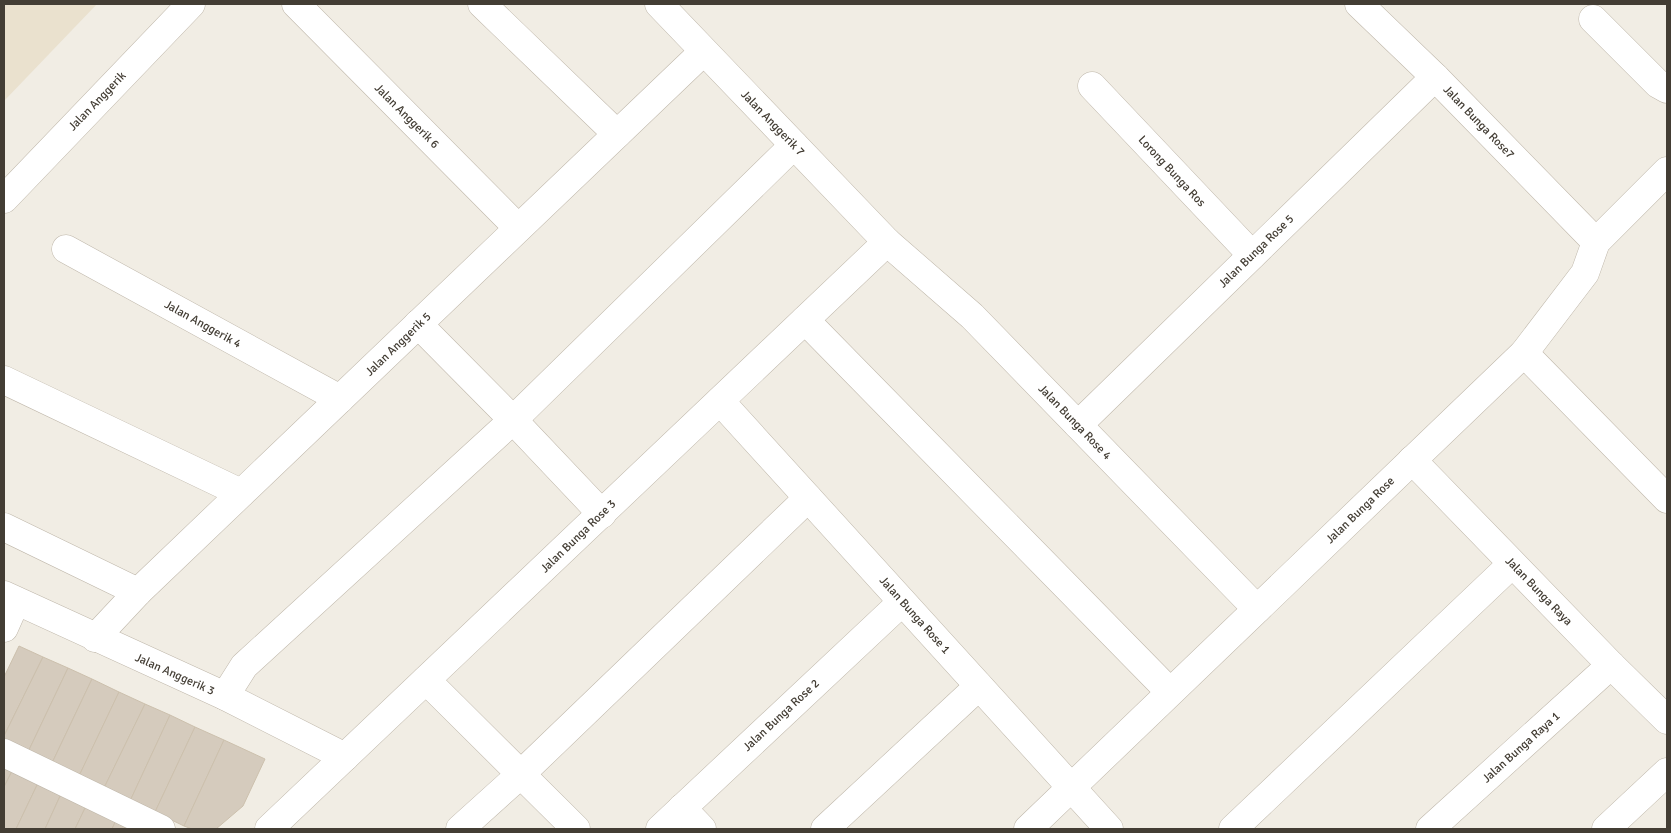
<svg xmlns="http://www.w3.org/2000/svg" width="1671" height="833" viewBox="0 0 1671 833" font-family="Signika,sans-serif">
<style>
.education{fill:#eae1ce}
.building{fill:#d5cbbd;stroke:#ccc0ad}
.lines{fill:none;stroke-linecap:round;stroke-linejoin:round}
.minor-casing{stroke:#bfb7aa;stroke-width:29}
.minor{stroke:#fff;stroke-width:28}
.labels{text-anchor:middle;stroke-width:5;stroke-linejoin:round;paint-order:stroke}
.street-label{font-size:12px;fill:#433d34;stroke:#fff}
</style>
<rect width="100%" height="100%" fill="#f1ede4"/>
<polygon class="education" points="4,4 97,4 4,101"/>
<g class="building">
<polygon points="19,646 43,657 4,736 4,677"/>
<polygon points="43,657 68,668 28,752 4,741 4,736"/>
<polygon points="68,668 92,679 52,763 28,752"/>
<polygon points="92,679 119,692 79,776 52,763"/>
<polygon points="119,692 145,704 104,788 79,776"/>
<polygon points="145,704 170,715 130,801 104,788"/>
<polygon points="170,715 195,727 155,812 130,801"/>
<polygon points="195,727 224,740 184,826 155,812"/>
<polygon points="224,740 265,759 243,806 216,829 192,829 184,826"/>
<polygon points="4,767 12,771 4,787"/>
<polygon points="12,771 38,783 16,829 4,829 4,787"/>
<polygon points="38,783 61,794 45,829 16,829"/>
<polygon points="61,794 86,806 75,829 45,829"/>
<polygon points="86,806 116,820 112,829 75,829"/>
<polygon points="116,820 137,829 112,829"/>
</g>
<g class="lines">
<g class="minor-casing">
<g id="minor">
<polyline points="296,4 518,228"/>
<polyline points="482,4 617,134"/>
<polyline points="659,4 887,242 972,316 1257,609"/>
<polyline points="1359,4 1435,77 1596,242"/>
<polyline points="1593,19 1658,84 1667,89"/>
<polyline points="1092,86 1252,255"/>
<polyline points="4,199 191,4"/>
<polyline points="66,249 340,399"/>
<polyline points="805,320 1169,691"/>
<polyline points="418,324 513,420 602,514"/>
<polyline points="1524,353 1667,499"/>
<polyline points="4,380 241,493"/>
<polyline points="720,401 1109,829"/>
<polyline points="1078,425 1435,77"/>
<polyline points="1412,460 1611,665 1667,720"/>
<polyline points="4,527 138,592"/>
<polyline points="4,595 225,696 345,757"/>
<polyline points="4,628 16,601"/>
<polyline points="95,638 138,592 703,52"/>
<polyline points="426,680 576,829"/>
<polyline points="225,696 244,666 513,420 794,145"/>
<polyline points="4,753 161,829"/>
<polyline points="682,808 702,829"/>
<polyline points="269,829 887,242"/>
<polyline points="460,829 521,774 808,498"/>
<polyline points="660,829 902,602"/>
<polyline points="825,829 979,686"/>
<polyline points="1028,829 1524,353 1585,273 1596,242 1667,171"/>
<polyline points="1233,829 1512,564"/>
<polyline points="1430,829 1611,665"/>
<polyline points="1606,829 1667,772"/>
</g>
</g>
<use href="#minor" class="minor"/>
</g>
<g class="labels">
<g class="street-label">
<text transform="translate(97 101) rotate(-46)" y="4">Jalan Anggerik</text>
<text transform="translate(407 116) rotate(45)" y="4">Jalan Anggerik 6</text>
<text transform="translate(1479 122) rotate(46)" y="4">Jalan Bunga Rose7</text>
<text transform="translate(773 123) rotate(46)" y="4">Jalan Anggerik 7</text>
<text transform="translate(1172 171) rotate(47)" y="4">Lorong Bunga Ros</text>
<text transform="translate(1256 251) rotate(-44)" y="4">Jalan Bunga Rose 5</text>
<text transform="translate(203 324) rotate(29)" y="4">Jalan Anggerik 4</text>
<text transform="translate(398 344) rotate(-44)" y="4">Jalan Anggerik 5</text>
<text transform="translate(1075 422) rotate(46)" y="4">Jalan Bunga Rose 4</text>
<text transform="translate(1360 510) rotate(-44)" y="4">Jalan Bunga Rose</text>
<text transform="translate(578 536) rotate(-44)" y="4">Jalan Bunga Rose 3</text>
<text transform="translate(1539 591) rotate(46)" y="4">Jalan Bunga Raya</text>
<text transform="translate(915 615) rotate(48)" y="4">Jalan Bunga Rose 1</text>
<text transform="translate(175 674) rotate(24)" y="4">Jalan Anggerik 3</text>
<text transform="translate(781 715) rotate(-43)" y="4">Jalan Bunga Rose 2</text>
<text transform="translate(1521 747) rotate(-42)" y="4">Jalan Bunga Raya 1</text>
</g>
</g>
<rect width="1671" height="833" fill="none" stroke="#433d34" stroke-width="10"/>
</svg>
